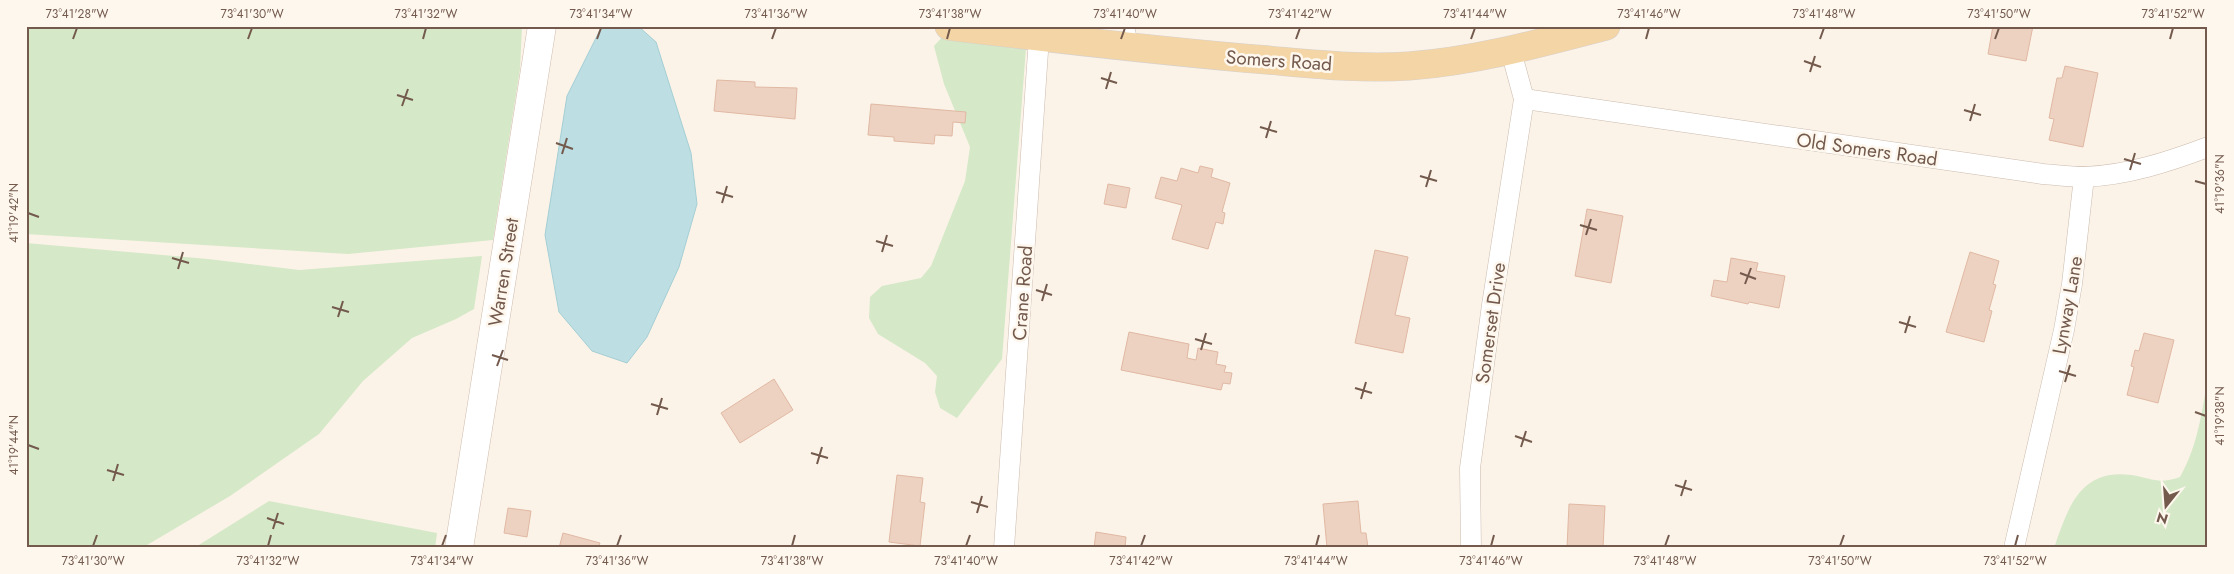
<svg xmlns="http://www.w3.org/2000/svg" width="2234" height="574" viewBox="0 0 2234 574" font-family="Jost,sans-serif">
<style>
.green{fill:#d5e8c7}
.water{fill:#bddfe3;stroke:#a4ced4}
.building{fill:#eed2c1;stroke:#e0b8a3}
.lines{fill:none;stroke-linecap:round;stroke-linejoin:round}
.lane-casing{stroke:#ccbbae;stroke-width:11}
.street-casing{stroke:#ccbbae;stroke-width:21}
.secondary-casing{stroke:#cfbbac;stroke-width:29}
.primary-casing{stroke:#d8d1cd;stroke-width:29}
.lane{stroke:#fff;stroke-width:10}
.street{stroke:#fff;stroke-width:20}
.secondary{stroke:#fff;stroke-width:28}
.primary{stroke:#f4d5a5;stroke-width:28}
.ticks{fill:none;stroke:#735a4d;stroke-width:2}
.labels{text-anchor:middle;stroke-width:5;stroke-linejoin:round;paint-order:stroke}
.street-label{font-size:19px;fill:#735a4d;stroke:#fef7ee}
.neatline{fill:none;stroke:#735a4d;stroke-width:2}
.ticks-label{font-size:12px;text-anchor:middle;fill:#735a4d}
</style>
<rect width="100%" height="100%" fill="#fbf3e8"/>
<g class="green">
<polygon points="26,26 522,26 520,69 493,240 348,254 26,234"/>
<polygon points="945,34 1026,48 1002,359 957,418 940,408 935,392 937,376 925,363 878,334 869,318 870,297 882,286 921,278 931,266 965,181 970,147 944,84 934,46"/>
<polygon points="26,243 208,259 299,270 482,256 474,309 456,319 412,338 363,381 319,434 230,496 142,548 26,548"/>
<path d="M2208,376V548H2054C2068,508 2080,468 2131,475C2152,478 2158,485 2180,477C2198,445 2202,412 2208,376Z"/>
<polygon points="269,501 437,533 435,548 194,548"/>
</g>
<polygon class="water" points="602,26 638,26 656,42 691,153 697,204 679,267 647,337 627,363 592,351 559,312 545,235 567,96"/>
<g class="building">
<polygon points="1993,26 2033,26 2026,61 1988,54"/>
<polygon points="2065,66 2098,73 2083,147 2049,140 2054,119 2049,118 2057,78 2062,78"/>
<polygon points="717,80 755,82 755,87 797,88 795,119 714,111"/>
<polygon points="871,104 966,112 965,123 953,122 952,136 935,135 934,144 894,141 894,137 868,135"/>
<polygon points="1200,166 1213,169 1211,177 1230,183 1222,212 1225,213 1223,224 1216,222 1208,249 1172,239 1182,205 1155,198 1161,177 1177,181 1181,168 1198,173"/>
<polygon points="1108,184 1130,188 1126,208 1104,204"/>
<polygon points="1587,209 1623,216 1611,283 1575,276"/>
<polygon points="1375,250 1408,257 1395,315 1410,318 1403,353 1355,343"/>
<polygon points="1970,252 1999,261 1993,284 1996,285 1989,310 1992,311 1984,342 1946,332"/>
<polygon points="1731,258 1758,263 1756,271 1785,276 1779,308 1749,302 1748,304 1711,296 1714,280 1727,282"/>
<polygon points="1129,332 1189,344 1187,358 1196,360 1198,348 1218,352 1216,364 1226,366 1224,372 1232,373 1230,384 1223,383 1221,390 1121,370"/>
<polygon points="2144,333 2174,340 2158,403 2127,395 2134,367 2131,366 2135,350 2139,351"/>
<polygon points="774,379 793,410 740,443 721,413"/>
<polygon points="897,475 923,478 920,502 925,503 920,546 889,542"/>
<polygon points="1358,501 1361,533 1366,533 1368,548 1327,548 1323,504"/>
<polygon points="1569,504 1605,506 1603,548 1567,548"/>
<polygon points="508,508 531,511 527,537 504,533"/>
<polygon points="1096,532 1126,537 1125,548 1094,548"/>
<polygon points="563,533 600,543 598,548 559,548"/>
</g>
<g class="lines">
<g class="lane-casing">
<polyline id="lane" points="1129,26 1133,44"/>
</g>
<g class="street-casing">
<g id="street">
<path d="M1524,99L2043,174C2057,175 2071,177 2085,177C2128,175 2168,162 2208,147"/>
<polyline points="1004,548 1039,37"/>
<polyline points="1471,548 1470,468 1492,305 1524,99 1511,51"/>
<polyline points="2014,548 2064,330 2072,284 2084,177"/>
</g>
</g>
<g class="secondary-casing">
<polyline id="secondary" points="459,548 542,26"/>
</g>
<g class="primary-casing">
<path id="primary" d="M949,26C1047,38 1145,49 1243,58C1298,62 1354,70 1409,66C1476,61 1541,43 1606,26"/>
</g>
<use href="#lane" class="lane"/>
<use href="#street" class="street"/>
<use href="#secondary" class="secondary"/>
<use href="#primary" class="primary"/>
</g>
<path class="ticks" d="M73,39L77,28M248,39L252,28M423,39L426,28M597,39L601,28M772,39L776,28M947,39L950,28M1121,39L1125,28M1296,39L1300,28M1471,39L1475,28M1646,39L1649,28M1820,39L1824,28M1995,39L1999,28M2170,39L2173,28M1804,61L1821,67M1810,72L1815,56M1101,78L1117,83M1106,89L1111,72M397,95L413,100M402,106L408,89M1964,110L1981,115M1970,121L1975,104M1260,127L1277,132M1266,138L1271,121M556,143L573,149M562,154L567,138M2124,159L2141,164M2130,170L2135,153M1420,176L1437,181M2195,181L2206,184M1426,187L1431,170M716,192L733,197M722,203L727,186M28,213L39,217M1580,225L1597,230M1586,235L1591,219M876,241L893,246M882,252L887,235M172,258L189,263M178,269L183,252M1740,273L1756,279M1745,284L1751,268M1036,290L1052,295M1042,301L1047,284M332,307L349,312M338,317L343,301M1899,322L1916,327M1905,333L1910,316M1195,339L1212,344M1201,350L1206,333M492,355L508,360M497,366L503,350M2059,371L2076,376M2065,382L2070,365M1355,388L1372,393M1361,399L1366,382M651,404L668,409M2195,412L2206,416M657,415L662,398M1515,436L1532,442M28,445L39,449M1521,447L1526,431M811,453L828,458M817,464L822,447M107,470L124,475M113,481L118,464M1675,485L1692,490M1681,496L1686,480M971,502L988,507M977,513L982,496M267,518L284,524M273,529L278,513M93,546L97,535M268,546L271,535M442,546L446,535M617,546L621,535M792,546L795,535M966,546L970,535M1141,546L1145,535M1316,546L1319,535M1491,546L1494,535M1665,546L1669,535M1840,546L1844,535M2015,546L2018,535"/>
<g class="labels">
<g class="street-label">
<text transform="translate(1279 60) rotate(4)" y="7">Somers Road</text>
<text transform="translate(1867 149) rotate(8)" y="7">Old Somers Road</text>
<text transform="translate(503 272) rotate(-81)" y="7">Warren Street</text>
<text transform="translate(1022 293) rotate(-86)" y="7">Crane Road</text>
<text transform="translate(2067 305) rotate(-80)" y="7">Lynway Lane</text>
<text transform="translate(1490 323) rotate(-82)" y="7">Somerset Drive</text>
</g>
</g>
<rect width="2234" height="574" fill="none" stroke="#fef7ee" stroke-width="55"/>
<g transform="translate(2166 506) rotate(197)" stroke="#fef7ee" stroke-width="4" paint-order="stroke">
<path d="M0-4L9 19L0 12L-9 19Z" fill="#735a4d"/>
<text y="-8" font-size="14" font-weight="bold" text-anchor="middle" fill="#735a4d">N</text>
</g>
<rect x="28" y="28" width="2178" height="518" class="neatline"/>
<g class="ticks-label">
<text x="77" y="18">73°41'28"W</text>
<text x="252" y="18">73°41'30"W</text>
<text x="426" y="18">73°41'32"W</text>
<text x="601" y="18">73°41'34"W</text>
<text x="776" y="18">73°41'36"W</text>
<text x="950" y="18">73°41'38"W</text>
<text x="1125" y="18">73°41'40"W</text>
<text x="1300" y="18">73°41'42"W</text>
<text x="1475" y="18">73°41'44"W</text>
<text x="1649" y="18">73°41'46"W</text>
<text x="1824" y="18">73°41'48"W</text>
<text x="1999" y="18">73°41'50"W</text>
<text x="2173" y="18">73°41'52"W</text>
<text transform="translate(2220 184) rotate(-90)" y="4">41°19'36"N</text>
<text transform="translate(14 213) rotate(-90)" y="4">41°19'42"N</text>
<text transform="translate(2220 416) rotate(-90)" y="4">41°19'38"N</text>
<text transform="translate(14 445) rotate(-90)" y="4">41°19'44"N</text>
<text x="93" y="565">73°41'30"W</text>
<text x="268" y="565">73°41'32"W</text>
<text x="442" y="565">73°41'34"W</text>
<text x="617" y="565">73°41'36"W</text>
<text x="792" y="565">73°41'38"W</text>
<text x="966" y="565">73°41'40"W</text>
<text x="1141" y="565">73°41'42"W</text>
<text x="1316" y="565">73°41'44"W</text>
<text x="1491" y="565">73°41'46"W</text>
<text x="1665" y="565">73°41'48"W</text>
<text x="1840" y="565">73°41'50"W</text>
<text x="2015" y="565">73°41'52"W</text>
</g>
</svg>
